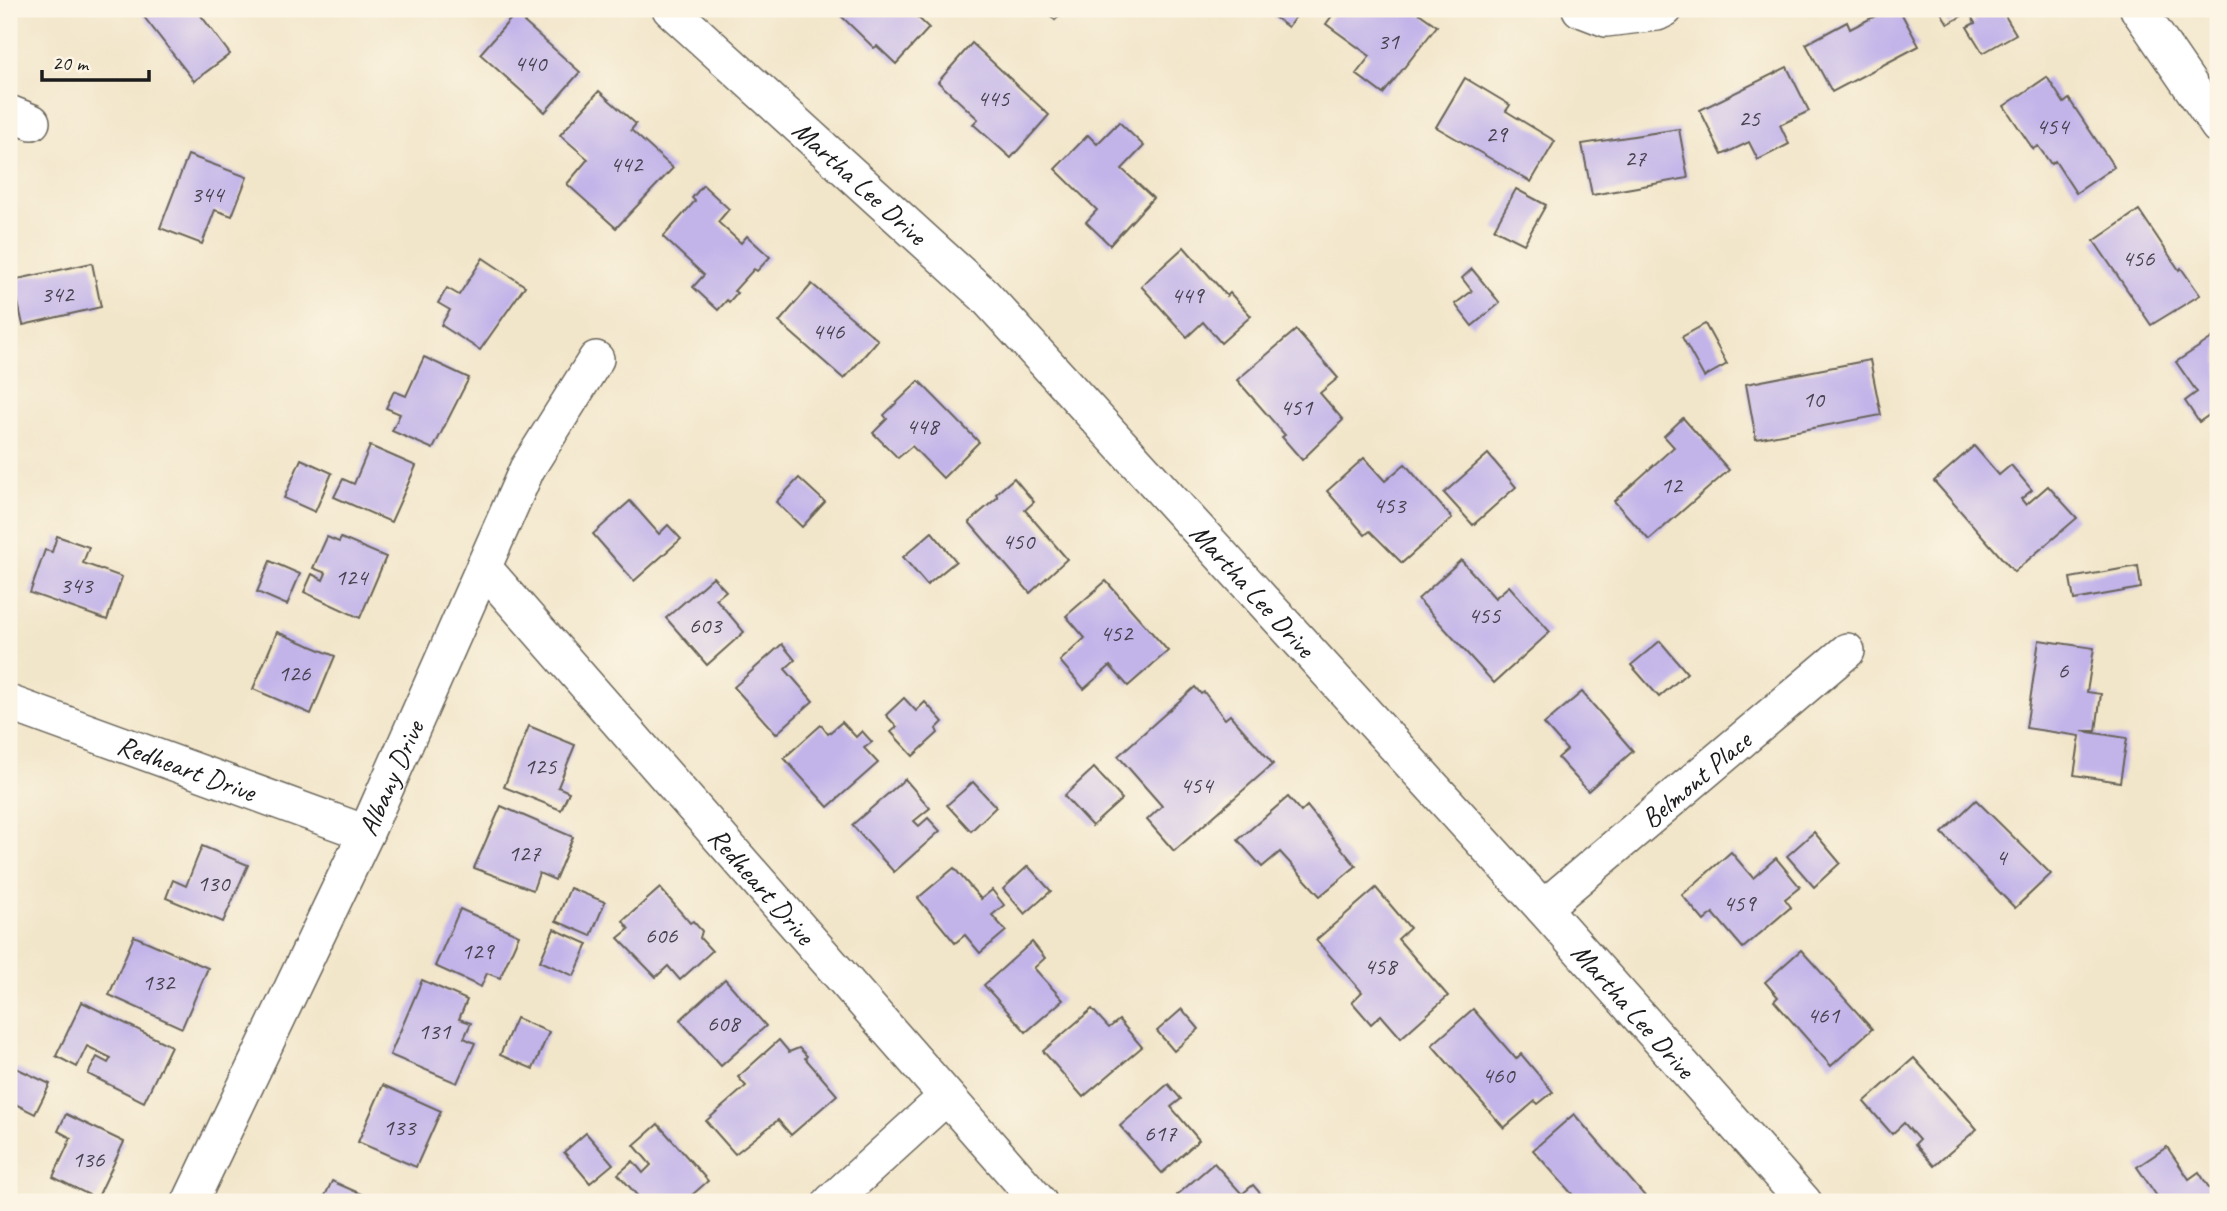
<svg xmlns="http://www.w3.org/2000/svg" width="2227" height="1211" viewBox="0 0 2227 1211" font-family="Caveat,sans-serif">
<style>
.building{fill:#c2b4e9}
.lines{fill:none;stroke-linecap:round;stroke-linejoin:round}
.street-casing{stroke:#676359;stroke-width:38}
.street{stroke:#fff;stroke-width:35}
.labels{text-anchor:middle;stroke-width:6;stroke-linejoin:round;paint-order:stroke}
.number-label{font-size:24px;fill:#46424f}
.street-label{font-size:28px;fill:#1c1c1c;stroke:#fcf5e5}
</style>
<rect width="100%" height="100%" fill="#fcf5e5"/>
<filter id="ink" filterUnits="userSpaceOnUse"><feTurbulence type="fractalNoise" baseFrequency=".0143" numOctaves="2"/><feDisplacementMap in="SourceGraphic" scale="14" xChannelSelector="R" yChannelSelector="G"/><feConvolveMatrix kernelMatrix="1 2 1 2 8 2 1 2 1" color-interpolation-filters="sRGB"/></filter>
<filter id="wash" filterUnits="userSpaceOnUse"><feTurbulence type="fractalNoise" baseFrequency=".00686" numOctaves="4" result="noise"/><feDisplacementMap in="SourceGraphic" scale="28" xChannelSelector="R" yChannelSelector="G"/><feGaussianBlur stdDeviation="1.57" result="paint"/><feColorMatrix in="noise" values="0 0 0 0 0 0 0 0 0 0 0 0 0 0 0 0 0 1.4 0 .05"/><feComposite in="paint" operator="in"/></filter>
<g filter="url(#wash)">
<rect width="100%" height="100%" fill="#f2e6ca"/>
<g id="blocks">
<g class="building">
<polygon points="147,9 196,9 230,54 194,81 141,13"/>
<polygon points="834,9 909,9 929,28 896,64 877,46 874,48"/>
<polygon points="1043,9 1066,9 1055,20"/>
<polygon points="1263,9 1301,9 1288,27"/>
<polygon points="1337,9 1413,9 1437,26 1383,94 1356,74 1370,56 1326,24"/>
<polygon points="1889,9 1899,9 1919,46 1832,92 1806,44 1847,22 1850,29"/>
<polygon points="1939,9 1992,9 1994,12 2001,9 2016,34 1983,53 1967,27 1975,23 1969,12 1948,24"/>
<polygon points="515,14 580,72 545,112 480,54"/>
<polygon points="972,43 1049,115 1011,158 973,124 978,119 938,82"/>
<polygon points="1787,67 1809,111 1780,125 1789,144 1758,160 1749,142 1722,155 1700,110"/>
<polygon points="2047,77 2064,103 2069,99 2114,167 2076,193 2055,161 2051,164 2038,146 2033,149 2004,106"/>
<polygon points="1465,78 1510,105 1506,111 1555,141 1531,182 1436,127"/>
<polygon points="599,91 636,124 631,130 673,168 616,228 567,184 588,159 560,135"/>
<polygon points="1119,122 1144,146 1122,169 1153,198 1110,245 1086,222 1097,210 1055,169 1088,135 1097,144"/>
<polygon points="1679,129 1688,178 1592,195 1582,144"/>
<polygon points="188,155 247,177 232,216 215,210 202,244 160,228"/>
<polygon points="703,185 729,209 718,222 741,243 747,236 770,257 757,271 754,269 734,291 737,293 729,302 727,300 718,310 693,287 704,275 663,237 695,201 692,198"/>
<polygon points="1516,189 1546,205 1524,244 1494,229"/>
<polygon points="2139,210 2179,270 2181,268 2200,295 2151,325 2094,241"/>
<polygon points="1184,247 1227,296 1230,293 1251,316 1221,343 1203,322 1187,337 1141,286"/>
<polygon points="483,258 525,286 480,350 441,325 450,310 438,303 447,288 459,295"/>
<polygon points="92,263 101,307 23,325 13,280"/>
<polygon points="1472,269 1500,303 1472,326 1455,304 1472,291 1462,278"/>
<polygon points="812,284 878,340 844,379 779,322"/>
<polygon points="1705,324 1727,364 1704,377 1682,337"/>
<polygon points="1296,330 1338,378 1320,393 1343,420 1302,460 1282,437 1285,435 1237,380"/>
<polygon points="2218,334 2218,423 2212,413 2199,422 2185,401 2197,392 2176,362"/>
<polygon points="424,357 469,378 433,449 392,431 400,414 386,408 394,391 406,396"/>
<polygon points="1870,360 1881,415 1756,439 1746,384"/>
<polygon points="919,381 979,442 943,478 912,446 898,458 873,433 887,419 884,415"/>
<polygon points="1683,418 1729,470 1649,540 1614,501 1674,447 1664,436"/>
<polygon points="370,446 416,466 391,522 334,497 343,479 354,484"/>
<polygon points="1974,446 1999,475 2011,465 2032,490 2021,499 2026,505 2048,486 2077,518 2014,572 1934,481"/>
<polygon points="1488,454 1516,487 1473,525 1444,493"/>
<polygon points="1364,458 1385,481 1405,464 1452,518 1402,563 1370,531 1365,535 1327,491"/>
<polygon points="301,459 332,473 315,512 284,498"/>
<polygon points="799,478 825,502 802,527 776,502"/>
<polygon points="1014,478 1034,502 1025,510 1067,559 1030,593 969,522 998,497 996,494"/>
<polygon points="630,501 659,534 668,525 681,539 634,581 593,534"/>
<polygon points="932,532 956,561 927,585 903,557"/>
<polygon points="57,536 89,547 83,563 122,577 107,620 30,593 45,550 52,552"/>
<polygon points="327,537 339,542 341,538 386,557 360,618 304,592 312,574 323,580 326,573 313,568"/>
<polygon points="1461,560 1495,598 1509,586 1550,632 1494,683 1418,599"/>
<polygon points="270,561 300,574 287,605 257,592"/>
<polygon points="2138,566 2141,588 2074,600 2070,578"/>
<polygon points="713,577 726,591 716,599 744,632 707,665 666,618"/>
<polygon points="1106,581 1168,651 1128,686 1110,666 1084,689 1060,661 1085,638 1066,616"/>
<polygon points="277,632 335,656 311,714 253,689"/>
<polygon points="2039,640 2094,648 2087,692 2101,694 2096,731 2082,731 2127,738 2120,782 2074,775 2080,736 2026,728"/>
<polygon points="1660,641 1687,673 1659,697 1631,665"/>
<polygon points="782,644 795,660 785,669 813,701 776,734 734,687"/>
<polygon points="1195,687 1201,694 1204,692 1225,719 1230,715 1273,764 1174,851 1147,820 1162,806 1118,756"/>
<polygon points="1582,692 1633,751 1588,791 1558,758 1567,750 1544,724"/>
<polygon points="904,698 916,711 925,702 943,722 936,729 938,733 913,756 891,732 897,727 886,715"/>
<polygon points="842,722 856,737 862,731 872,742 864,748 878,763 828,807 784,758 821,725 828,734"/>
<polygon points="529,726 575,745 558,787 569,792 561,810 504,787"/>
<polygon points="1094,768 1122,799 1092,826 1064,796"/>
<polygon points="905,779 930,808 914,821 919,826 928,818 940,831 894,872 852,825"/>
<polygon points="973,782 996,807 971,831 947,805"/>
<polygon points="1288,797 1301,812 1307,806 1356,866 1320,896 1280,852 1262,867 1238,840"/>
<polygon points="1976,800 2051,874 2015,908 1942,833"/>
<polygon points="501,806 573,837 555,880 539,873 533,890 474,868"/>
<polygon points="1814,832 1840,863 1814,887 1787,856"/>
<polygon points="202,846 248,865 223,922 166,898 173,880 186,886"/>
<polygon points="1731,852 1753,878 1776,858 1800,887 1785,899 1791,907 1743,948 1713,913 1704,921 1682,895"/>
<polygon points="1028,866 1051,891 1025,914 1003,889"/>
<polygon points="954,868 981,899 992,890 1004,905 992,915 1006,931 980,953 965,935 955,943 918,898"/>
<polygon points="570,888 605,902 591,936 556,921"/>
<polygon points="660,888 690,923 693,921 702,931 700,938 712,951 680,980 668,966 656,977 618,938 629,929 623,921"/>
<polygon points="1376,888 1410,928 1398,939 1448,996 1401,1038 1381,1015 1371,1024 1352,1002 1362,992 1316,940"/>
<polygon points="460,909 519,935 500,978 487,973 481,987 435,966"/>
<polygon points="554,929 588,944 574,976 540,961"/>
<polygon points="134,936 208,968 182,1028 109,995"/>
<polygon points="1032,942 1045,958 1034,968 1063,1000 1026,1032 984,985"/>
<polygon points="1801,950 1872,1029 1831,1066 1774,1001 1778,997 1765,982"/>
<polygon points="725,979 766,1026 721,1066 680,1020"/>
<polygon points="422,980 467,1000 459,1019 471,1023 464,1038 475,1043 457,1083 390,1055"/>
<polygon points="82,1002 171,1046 144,1102 88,1074 97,1057 108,1063 111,1058 87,1046 77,1067 56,1056"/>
<polygon points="1092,1009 1109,1028 1119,1020 1142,1047 1083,1097 1043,1051"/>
<polygon points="1182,1009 1199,1029 1174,1051 1157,1031"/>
<polygon points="1473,1009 1516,1059 1521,1054 1553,1092 1538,1104 1535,1101 1504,1128 1432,1045"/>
<polygon points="516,1018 549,1032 533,1069 500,1055"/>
<polygon points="779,1040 789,1052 799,1048 807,1056 805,1058 837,1095 791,1135 778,1120 735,1154 706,1121 746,1086 738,1077"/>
<polygon points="1914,1058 1977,1129 1934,1166 1915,1144 1919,1140 1904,1123 1892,1134 1864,1102"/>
<polygon points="16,1068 50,1084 35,1114 9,1101 9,1083"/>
<polygon points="1168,1084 1181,1099 1171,1107 1199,1140 1162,1173 1120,1126"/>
<polygon points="383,1085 441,1111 416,1167 358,1142"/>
<polygon points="66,1114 124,1142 97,1199 53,1177 71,1138 58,1131"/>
<polygon points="1574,1114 1650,1202 1579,1202 1533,1150"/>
<polygon points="658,1124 708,1181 684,1202 643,1202 618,1174 633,1161 643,1173 651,1165 634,1145"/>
<polygon points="586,1133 613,1164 590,1183 564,1152"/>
<polygon points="2167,1147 2189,1179 2199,1172 2218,1202 2161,1202 2137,1167"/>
<polygon points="1214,1163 1242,1194 1253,1185 1266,1200 1184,1202 1177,1195"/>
<polygon points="332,1181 334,1182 379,1202 322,1202"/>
</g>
</g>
</g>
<g filter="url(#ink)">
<use href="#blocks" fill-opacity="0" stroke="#676359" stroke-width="2"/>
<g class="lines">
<g class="street-casing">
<g id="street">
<path id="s1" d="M670,9L984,295L1543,908L1804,1202"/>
<polyline points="1580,9 1606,19 1657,13 1665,9"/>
<polyline points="2138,9 2218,126"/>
<polyline points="9,113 32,122"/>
<path id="s2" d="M484,568L1039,1202"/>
<path id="s3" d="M9,703L366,833"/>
<path id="s4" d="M1543,908L1847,651"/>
<path id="s5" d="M190,1202L366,833L527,469L596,359"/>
<polyline points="831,1202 945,1098"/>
</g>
</g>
<use href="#street" class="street"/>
</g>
</g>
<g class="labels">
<g class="number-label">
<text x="1388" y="49">31</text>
<text x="530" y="71">440</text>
<text x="993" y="106">445</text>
<text x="1749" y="126">25</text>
<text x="2052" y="134">454</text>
<text x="1496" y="142">29</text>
<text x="1635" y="166">27</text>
<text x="626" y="172">442</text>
<text x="207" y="202">344</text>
<text x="2138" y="266">456</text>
<text x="57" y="302">342</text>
<text x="1187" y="303">449</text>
<text x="828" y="339">446</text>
<text x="1813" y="407">10</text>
<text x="1296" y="415">451</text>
<text x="922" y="434">448</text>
<text x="1671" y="493">12</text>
<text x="1389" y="513">453</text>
<text x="1018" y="549">450</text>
<text x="351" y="585">124</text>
<text x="76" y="593">343</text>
<text x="1484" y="623">455</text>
<text x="705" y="633">603</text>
<text x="1116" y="641">452</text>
<text x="2063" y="678">6</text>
<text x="294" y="681">126</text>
<text x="540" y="774">125</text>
<text x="1196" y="793">454</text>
<text x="524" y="861">127</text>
<text x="2001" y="865">4</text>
<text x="213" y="891">130</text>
<text x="1739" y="911">459</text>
<text x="661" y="943">606</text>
<text x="477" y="959">129</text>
<text x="1380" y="974">458</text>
<text x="158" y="990">132</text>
<text x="1823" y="1023">461</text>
<text x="723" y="1031">608</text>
<text x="434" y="1039">131</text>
<text x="1498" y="1083">460</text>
<text x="399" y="1135">133</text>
<text x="1160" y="1141">617</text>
<text x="88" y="1167">136</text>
</g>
<g class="street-label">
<text dy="10" stroke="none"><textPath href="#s1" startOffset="257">Martha Lee Drive</textPath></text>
<text dy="10" stroke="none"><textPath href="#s1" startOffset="824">Martha Lee Drive</textPath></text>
<text dy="10" stroke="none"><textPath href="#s3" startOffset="189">Redheart Drive</textPath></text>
<text dy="10" stroke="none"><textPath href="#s5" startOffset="469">Albany Drive</textPath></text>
<text dy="10" stroke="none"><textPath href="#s4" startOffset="200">Belmont Place</textPath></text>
<text dy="10" stroke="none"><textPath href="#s2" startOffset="422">Redheart Drive</textPath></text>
<text dy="10" stroke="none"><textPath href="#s1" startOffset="1391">Martha Lee Drive</textPath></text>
</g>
</g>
<rect width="2227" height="1211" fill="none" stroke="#fcf5e5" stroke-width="35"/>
<path d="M42 70v10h107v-10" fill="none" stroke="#1c1c1c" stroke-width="3.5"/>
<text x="52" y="70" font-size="21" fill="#1c1c1c" stroke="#fcf5e5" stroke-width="5" paint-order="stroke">20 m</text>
</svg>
